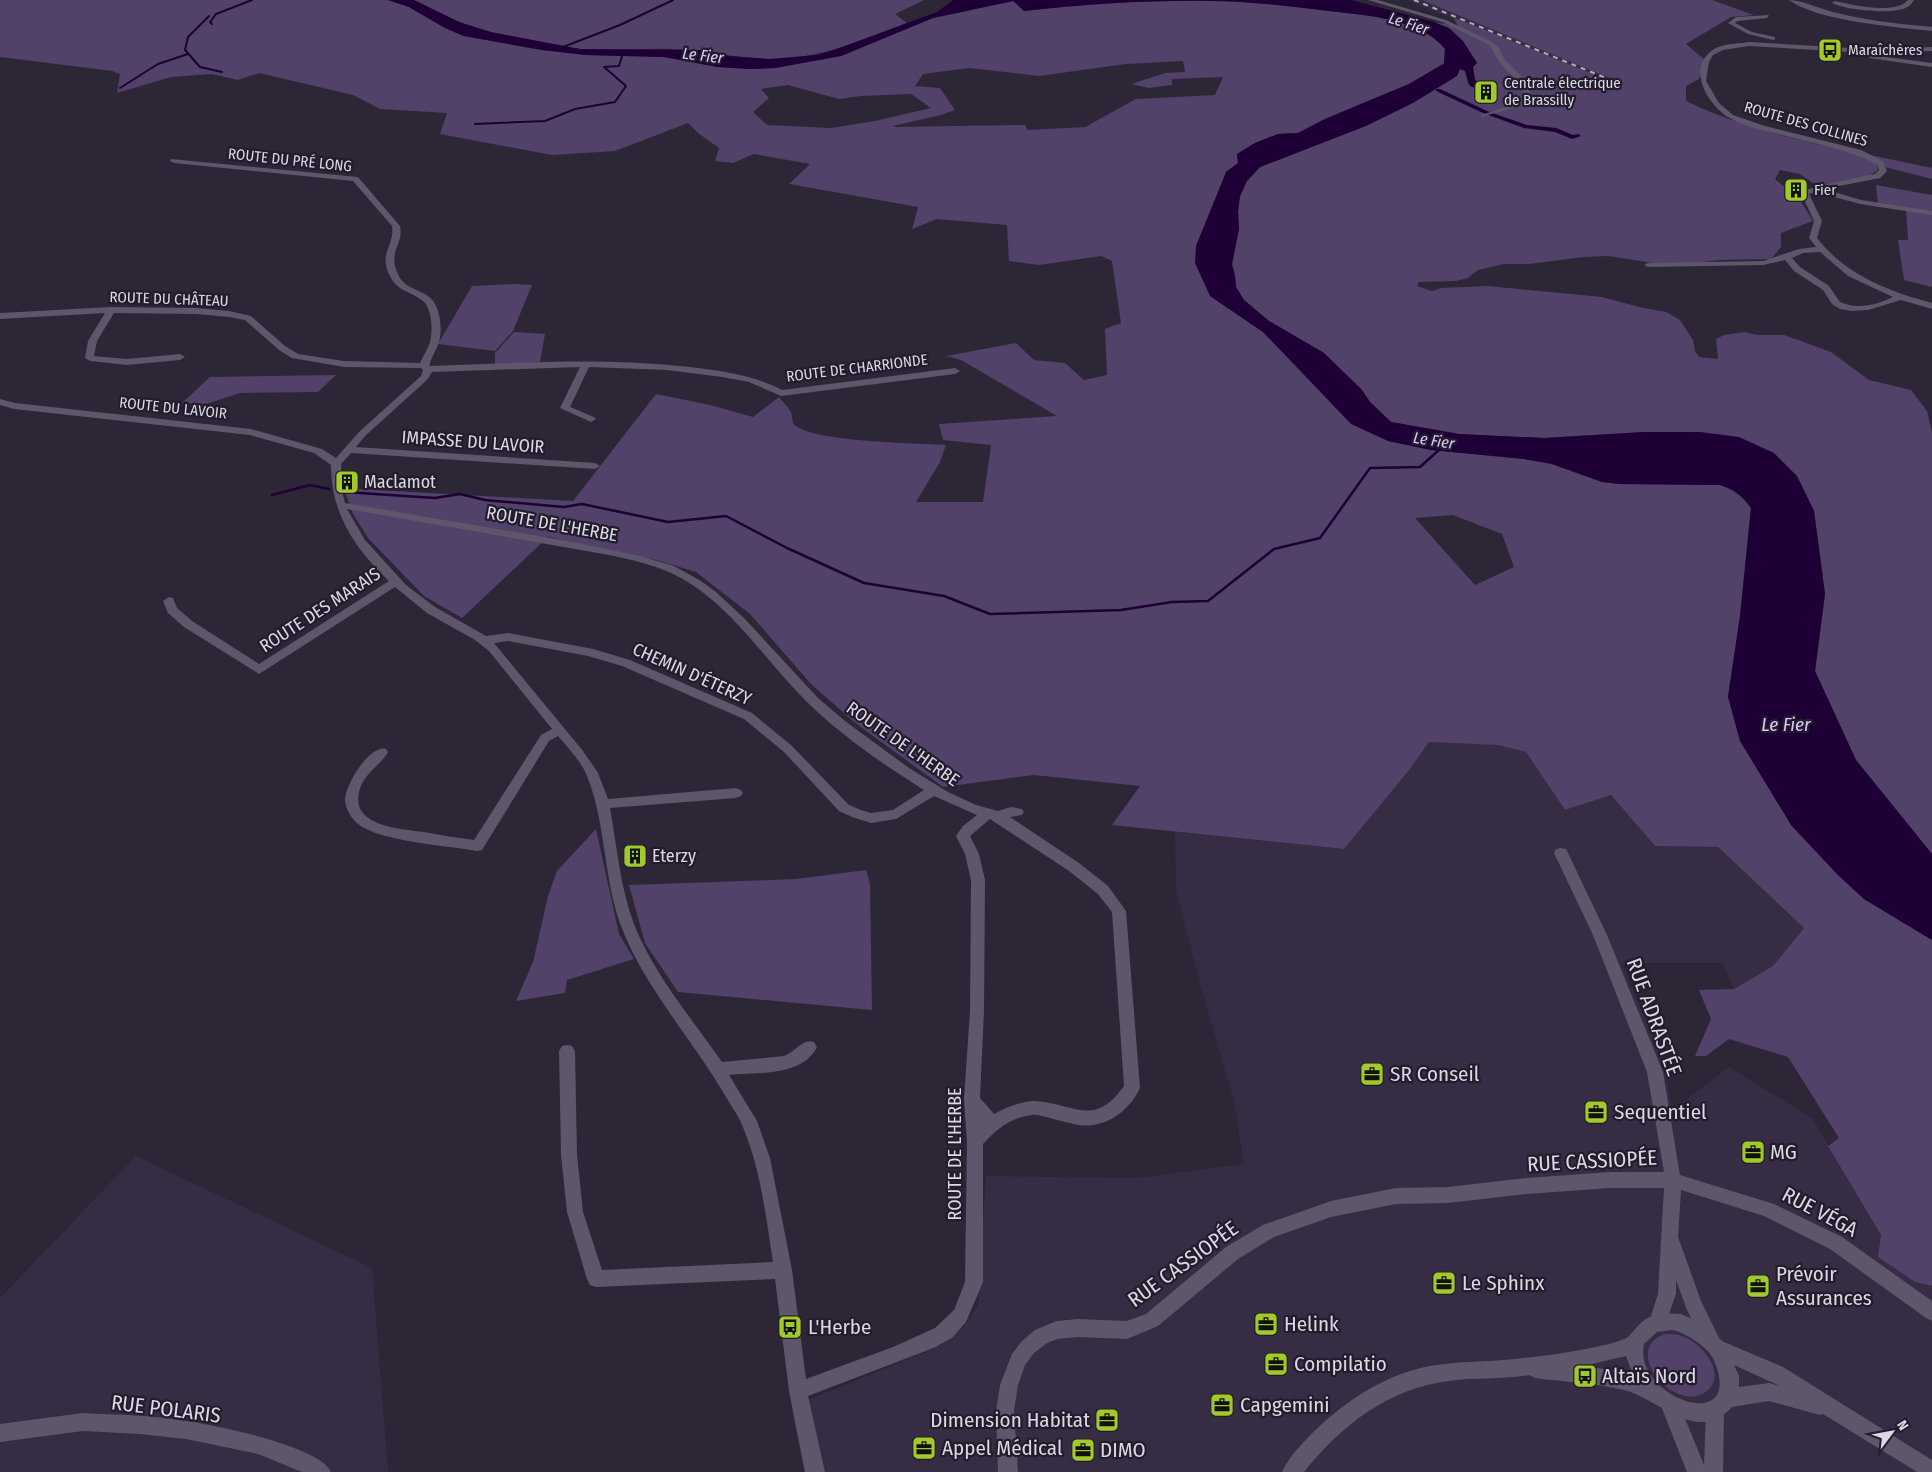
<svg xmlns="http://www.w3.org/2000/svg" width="1932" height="1472" viewBox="0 0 1932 1472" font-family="'Fira Sans Condensed',sans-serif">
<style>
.built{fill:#362c44}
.green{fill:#524168;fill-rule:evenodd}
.water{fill:#1e0037}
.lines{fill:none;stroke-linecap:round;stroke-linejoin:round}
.stream-far1{stroke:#1e0037;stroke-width:2}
.stream{stroke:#1e0037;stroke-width:2.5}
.canal{fill:#1e0037;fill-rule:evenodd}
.street{fill:#5e566a;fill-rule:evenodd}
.secondary{fill:#5e566a;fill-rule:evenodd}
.rail{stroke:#b1acb9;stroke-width:2;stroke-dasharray:5 5;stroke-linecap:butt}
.labels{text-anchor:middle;stroke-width:4.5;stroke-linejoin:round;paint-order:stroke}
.far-poi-label{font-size:15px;fill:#dbd7e3;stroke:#231c2d;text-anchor:start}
.far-street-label{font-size:15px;fill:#dbd7e3;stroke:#231c2d}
.far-water-label{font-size:16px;font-style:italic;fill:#dcc6fc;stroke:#231c2d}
.street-label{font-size:18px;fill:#dbd7e3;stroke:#231c2d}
.poi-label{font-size:18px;fill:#dbd7e3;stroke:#231c2d;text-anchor:start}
.water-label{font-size:19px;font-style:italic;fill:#dcc6fc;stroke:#231c2d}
.near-street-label{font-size:21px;fill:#dbd7e3;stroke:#231c2d}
.near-poi-label{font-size:21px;fill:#dbd7e3;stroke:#231c2d;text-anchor:start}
</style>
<rect width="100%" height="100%" fill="#2d2637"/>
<g class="built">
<polygon points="1406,0 1422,0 1450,10 1613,79 1603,78"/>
<polygon points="1429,742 1497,745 1526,752 1565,810 1611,795 1655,846 1718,847 1804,928 1773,966 1734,989 1723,963 1621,963 1663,1059 1672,1110 1729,1067 1813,1119 1881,1235 1915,1282 1932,1286 1932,1472 804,1472 791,1407 940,1346 963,1328 978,1306 986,1176 1137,1178 1244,1164 1234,1101 1200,984 1176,891 1175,832 1344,849 1410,769"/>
<polygon points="136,1156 372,1268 388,1472 0,1472 0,1298"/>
</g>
<g class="green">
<path d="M0,0H388L409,7L445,28L464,36L542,50L586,55L664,57L718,67L749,69L775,68L841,56L933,18L1014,1L1024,11C1086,4 1149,0 1211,1C1248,1 1285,6 1321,10C1360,15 1420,17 1445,49L1444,63L1409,84L1325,119L1298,133L1278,134L1255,143L1237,154L1238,163L1226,172L1196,246L1210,296L1263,332L1306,375L1388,441L1431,450L1524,459L1552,464L1602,482L1620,484L1720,485C1734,490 1742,496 1751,508L1740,616L1728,697L1791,825L1838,875L1864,899L1932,940V1286L1915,1282L1878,1257L1881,1235L1828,1146L1839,1138L1788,1057L1729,1039L1706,1056H1695L1711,1019L1699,990L1734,989L1773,966L1804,928L1718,847L1655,846L1611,795L1565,810L1526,752L1497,745L1429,742L1410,769L1344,849L1112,825L1140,786L1034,775L943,787L854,722L811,684L750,614L696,572L656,560L548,537L462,618L424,596L368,538L352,512L345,491L358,489L573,501L656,394L710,405L753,417L779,397C783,402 788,407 791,412C793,418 791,423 796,426C817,442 915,443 946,445L940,462L916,502H983L991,445L943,440L939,424L1057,416L961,360L946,356L1016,343L1034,360L1065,363L1084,380L1107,375L1105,329L1121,323L1112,261L1101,256L1039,265L1009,261L1007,225L937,219L912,229L918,207L789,184L810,164L754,154L733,163L715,161L719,148L698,133L688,123L615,151L552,155L440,134L447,113L380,109L353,95L259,73L238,80L212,74L171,77L117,93L120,74L112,71L0,57ZM1183,61L1185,72L1165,73L1131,84L1149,88L1172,85V79L1223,77L1215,95L1136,99L1085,127L1028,130L1025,125L895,127L893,126L941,115L955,110L940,88L915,86L923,74L969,68L1039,76L1126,64ZM788,85L839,99L861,96L911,94L931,108L875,121L831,128L767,125L753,112L769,98L761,89ZM1453,515L1502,534L1514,567L1475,585L1415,518Z"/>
<path d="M414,0H924L895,14L907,23C862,40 817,60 769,59C735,58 704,50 671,49C641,48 610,51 580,49C544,45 491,36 458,21C443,15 429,7 414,0Z"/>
<path d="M1422,0H1712L1754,15L1731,17L1686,44L1705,60L1699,79L1686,86V101C1763,138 1850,150 1932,168V179L1877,165L1878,170L1869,176L1817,186L1800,174L1780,170L1775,179L1800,200L1813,221L1781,233V247L1771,259L1720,260L1686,264L1653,263L1608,256L1584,257L1529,264H1504L1478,270L1468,278L1456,281L1419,282L1417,286L1432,291L1441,288L1488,286L1602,297L1639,307L1666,312L1680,320L1693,340L1695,351L1699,357L1718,359L1716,339L1724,335L1745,332L1757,335H1784L1831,352L1869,380L1911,390L1927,411L1932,432V854L1856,760L1815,671L1825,594L1814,511L1797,476L1644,432L1544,438L1459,434L1391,422L1370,402L1362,390L1324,353L1269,321L1244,300L1236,287L1235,276L1232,264L1239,229L1238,211L1240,196L1247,181L1260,167L1316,145L1435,88L1457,76L1460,69L1465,71L1468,84L1481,86L1475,80L1473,67L1477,63C1465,44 1454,31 1434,22L1458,26L1454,19H1458L1603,78L1612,79Z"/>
<polygon points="1876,185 1932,195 1932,287 1904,280 1898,240 1908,240 1906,209 1878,204"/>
<polygon points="515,284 532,285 513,331 495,351 438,344 472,286"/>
<polygon points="514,332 545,334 540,362 495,366 495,353"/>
<polygon points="336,375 318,392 240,393 206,404 182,403 210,377"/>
<polygon points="596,829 619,934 634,959 567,980 565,993 516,1001 533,962 548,896 557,871"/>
<polygon points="866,870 870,884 872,1010 678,992 645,943 629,885 796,879"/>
<path d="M1665,1334C1672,1334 1678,1334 1684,1337C1702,1343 1728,1375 1707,1391C1677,1416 1619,1350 1665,1334Z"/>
</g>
<path class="water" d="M388,0H414L459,22L491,32L580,49L702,50L729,56L770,59L817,55L834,50L937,12L953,0H1351L1434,22L1449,28L1463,41L1477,63L1473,67L1475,80L1483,86L1475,88L1470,86L1465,71L1460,69L1457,76L1413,103L1366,126L1260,167L1247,181L1240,196L1238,211L1239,229L1232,264L1235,276L1236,287L1244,300L1269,321L1324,353L1362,390L1370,402L1391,422L1459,434L1544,438L1644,432H1700L1739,437L1774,453L1797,476L1814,511L1825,594L1815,671L1856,760L1932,854V940L1864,899L1838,875L1791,825L1740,741L1728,697L1740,616L1751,508C1743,496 1734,489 1720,485L1620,484L1602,482L1552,464L1524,459L1431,450L1388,441L1351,424L1263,332L1210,296L1195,263L1196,246L1223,180L1226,172L1238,163L1237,154L1255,143L1278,134L1298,133L1325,119L1409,84L1444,64L1445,49C1420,17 1359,15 1321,10C1285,6 1248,1 1211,1C1149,0 1086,4 1024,11L1013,1L933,18L841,56L775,68L750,69L718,67L664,57L586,55L542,50L464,36L445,28L409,7Z"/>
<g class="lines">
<g class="stream-far1">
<polyline points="209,16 188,37 185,50 200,67 222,72"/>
<polyline points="212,24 210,22 216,14 252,0"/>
<polyline points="563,47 620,25 673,0"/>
<polyline points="120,88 158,64 188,54"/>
<polyline points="475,124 545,121 575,109 615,102 626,86 604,67 619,66 623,53"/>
</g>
<g class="stream">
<polyline points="345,492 435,498 460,494 485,500 564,507 582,504 668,522 726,516 787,548 864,583 944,596 990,614 1121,610 1172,602 1208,601 1274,549 1320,538 1370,468 1420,467 1440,449"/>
<polyline points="272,495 310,485 329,489"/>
</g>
<polygon class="canal" points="1436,89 1440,89 1487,111 1527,125 1556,128 1573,135 1578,134 1581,136 1572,139 1555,132 1524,128 1483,113 1436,91"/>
<g class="street">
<path d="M1368,0H1378L1446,20L1492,42L1499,48L1504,59L1526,81L1532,97L1523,105L1481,117V115L1519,103L1525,97C1519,76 1510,77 1499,61C1494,55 1494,49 1488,44L1442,22Z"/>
<path d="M1789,0C1804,0 1824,11 1841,14C1871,21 1901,24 1932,27V31C1896,27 1817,21 1789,0Z"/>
<path d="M1908,0H1914C1914,0 1910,6 1909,6C1897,16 1845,10 1832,3L1835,1C1852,5 1896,15 1908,0Z"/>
<polygon points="1769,15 1767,18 1738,21 1735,23 1752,32 1775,37 1775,39 1773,40 1748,34 1728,23 1736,17"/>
<path d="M1749,42L1866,49L1932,47V51L1866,53L1749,46L1723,50L1713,55L1709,62L1706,81L1719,103L1733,115L1765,126L1861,150L1883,161L1887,171L1880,178L1824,189L1861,200L1932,211V215L1860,204L1816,192L1809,194L1822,221L1817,238C1846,275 1888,291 1932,303V309L1901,300L1868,310L1851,311L1840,309L1832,304L1823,290L1794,271L1785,260L1763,265L1648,267L1644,265L1648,263L1763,261L1799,249L1816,247L1809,238L1814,221L1801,193L1802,191L1827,184L1875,174L1879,170L1877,164C1846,149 1812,143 1778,134C1762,130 1742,126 1728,117C1709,105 1688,72 1709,53C1719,43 1736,44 1749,42ZM1820,252L1848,276L1893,297C1877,305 1857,310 1840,302L1829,286L1800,267L1792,258L1803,253Z"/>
<polygon points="1871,55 1932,63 1932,67 1869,58 1869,56"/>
<path d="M171,159L358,177L400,226C404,245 387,251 398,274C404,288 416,288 428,296C440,304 443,328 439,342C437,349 432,356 430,363V366C517,363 604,357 690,367C722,371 754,375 782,390L955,368L960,371L955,374L781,396L749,382L722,377L667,370L589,367L570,407L594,417L596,419L591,422L560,408L580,367L432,372L428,379L365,436L356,447L595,463L600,466L595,469L351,453L341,464L342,491L345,503L579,543L640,556L674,566L701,581L716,592L745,619L818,698L845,721L909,768L948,792L976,805L998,811L1011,807L1022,809L1024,812L1022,815L1010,817L1079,863L1108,886L1126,911L1140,1088C1131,1107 1114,1122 1093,1125C1081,1127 1069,1123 1058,1120C1050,1119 1040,1114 1032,1115C1010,1118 997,1129 983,1144V1282L966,1322L953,1337L936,1347L808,1396L825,1472H805L789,1391L775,1279L596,1287L590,1285L587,1279L567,1212L561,1155L559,1051L562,1046L567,1045L572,1046L575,1051L577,1155L583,1212L602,1270L773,1262C766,1218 761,1171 744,1130C740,1118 732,1107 726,1097C693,1040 641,983 620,923C603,875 606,823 587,776C581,761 568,748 558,736L549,741L482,850L477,851C449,846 378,841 358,824C352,819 346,810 345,801C344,786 370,744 386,749L388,752C380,766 363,774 359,792C351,827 402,829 424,832C441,835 457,838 474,840L541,735L552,729L489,651L475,640L427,613L395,587L259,674L184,627L168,613L163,601L169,597L173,598L177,608L192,621L259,664L389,581C354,548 331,513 331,465L314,453L250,435L14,409L0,405V399L15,403L251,429L322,449L336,458L359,432L421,376L423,370L421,368L344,367L292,358L279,350L245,320L229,317L196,314L114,313L97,341L94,356L127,359L180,354L185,357L180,360L127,365L90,361L85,358L88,341L105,313L0,319V313L111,307L196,308L229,311L251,316L285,346L298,354L344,361L420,363C423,356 428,349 430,342C433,331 432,308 423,301C408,289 397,293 388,272C380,251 395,244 392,226L353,181L174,163L170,161ZM347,509L609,555C634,560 659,566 681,578C734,608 766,662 808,703C842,736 884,765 924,790L893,810L871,813L861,810L849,805L792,746L752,713L630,660L593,649L508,633L486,636L435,607L406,585L365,540ZM508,641L588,656L622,666L744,719L784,752L839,811L852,817L871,823L896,819L934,796L977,815L963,826L956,836L965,854L971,880L970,1011L964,1100L967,1142L965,1282L954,1310L935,1328L893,1347L806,1379L792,1270L770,1158L757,1121L729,1075C757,1072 802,1077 817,1047L814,1042C803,1038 795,1052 784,1056L722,1062C692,1019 653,973 634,924C620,887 617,846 610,808L736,798L741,796L743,793L741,790L736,788L608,799L598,773L583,751L494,643ZM990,819L1069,871L1098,894L1112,912L1124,1086C1093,1129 1075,1103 1034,1101C1022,1101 1005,1108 994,1114L980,1098L984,1011L985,880L979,854L970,836Z"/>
<polygon points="1561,848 1566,849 1568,853 1607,935 1663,1072 1680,1175 1774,1204 1842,1237 1932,1301 1932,1321 1926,1318 1830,1249 1764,1216 1681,1190 1678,1237 1701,1301 1721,1342 1718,1348 1712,1351 1706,1348 1687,1310 1676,1280 1676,1294 1664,1328 1658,1331 1652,1328 1649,1322 1658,1294 1664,1188 1610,1188 1527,1194 1448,1203 1396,1204 1331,1217 1274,1237 1238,1259 1158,1326 1127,1339 1078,1337 1057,1339 1047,1343 1034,1353 1025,1365 1018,1385 1014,1411 1018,1472 998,1472 996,1411 1000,1385 1012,1354 1022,1341 1035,1330 1057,1321 1078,1319 1127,1321 1146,1314 1226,1247 1263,1225 1331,1201 1396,1188 1448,1187 1527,1178 1610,1172 1664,1172 1647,1072 1593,935 1554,853 1556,849"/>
<polygon points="1670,1397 1677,1399 1704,1465 1706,1411 1708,1404 1715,1402 1722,1404 1724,1411 1723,1472 1687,1472 1661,1406 1663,1399"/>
<path d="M83,1413C117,1415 152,1415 186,1421C215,1425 320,1446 331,1472H302L258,1454L186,1439L140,1434L83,1431L0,1442V1424Z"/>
</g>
<path class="secondary" d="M1662,1313L1681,1314L1693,1319L1724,1342L1783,1367L1932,1460V1472H1917L1823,1414L1820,1415L1769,1401L1732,1407C1697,1446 1658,1398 1624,1390C1595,1383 1564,1382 1535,1378L1529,1375C1502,1380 1475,1377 1449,1381C1387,1389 1342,1425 1304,1472H1282C1290,1454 1309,1436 1323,1423C1352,1397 1387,1375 1425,1367C1455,1361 1485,1362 1515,1359C1546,1356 1579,1351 1609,1344C1615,1342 1625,1340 1629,1336C1643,1321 1641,1319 1662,1313ZM1672,1330C1685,1332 1708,1347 1714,1360C1746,1437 1632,1398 1644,1344L1657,1332ZM1626,1356L1633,1375L1624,1372L1583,1366ZM1734,1365L1780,1386L1769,1383L1739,1387V1376Z"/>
<polyline class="rail" points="1414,0 1611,80"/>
</g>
<defs>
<g id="bus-square" transform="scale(1.25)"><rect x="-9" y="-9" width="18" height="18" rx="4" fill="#a1c929" stroke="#231c2d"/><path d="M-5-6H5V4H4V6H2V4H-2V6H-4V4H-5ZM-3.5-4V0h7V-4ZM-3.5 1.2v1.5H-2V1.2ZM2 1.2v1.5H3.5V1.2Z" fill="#111"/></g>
<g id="building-square" transform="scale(1.25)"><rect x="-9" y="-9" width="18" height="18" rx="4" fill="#a1c929" stroke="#231c2d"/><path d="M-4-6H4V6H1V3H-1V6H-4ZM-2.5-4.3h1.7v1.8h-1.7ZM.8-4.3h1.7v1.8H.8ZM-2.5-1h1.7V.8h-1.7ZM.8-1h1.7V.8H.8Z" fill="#111"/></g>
<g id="office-square" transform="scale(1.25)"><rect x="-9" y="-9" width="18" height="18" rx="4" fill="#a1c929" stroke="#231c2d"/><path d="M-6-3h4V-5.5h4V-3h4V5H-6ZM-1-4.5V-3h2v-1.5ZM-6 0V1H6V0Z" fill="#111"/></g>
</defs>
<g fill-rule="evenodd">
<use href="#bus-square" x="1830" y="50"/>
<use href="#building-square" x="1486" y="92"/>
<use href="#building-square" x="1796" y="190"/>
<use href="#building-square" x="347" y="482"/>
<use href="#building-square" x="635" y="856"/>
<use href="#office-square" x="1372" y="1074"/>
<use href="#office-square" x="1596" y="1112"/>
<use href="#office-square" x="1753" y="1152"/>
<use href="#office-square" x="1444" y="1283"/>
<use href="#office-square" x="1758" y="1286"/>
<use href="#office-square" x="1266" y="1324"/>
<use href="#bus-square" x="790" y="1327"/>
<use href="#office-square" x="1276" y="1364"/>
<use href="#bus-square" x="1585" y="1376"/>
<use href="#office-square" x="1222" y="1405"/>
<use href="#office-square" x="1107" y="1420"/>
<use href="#office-square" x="924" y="1448"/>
<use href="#office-square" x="1083" y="1450"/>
</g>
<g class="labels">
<g class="far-poi-label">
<text x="1848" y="55">Maraîchères</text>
<text x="1504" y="88">Centrale électrique<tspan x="1504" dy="17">de Brassilly</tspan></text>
<text x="1814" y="195">Fier</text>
</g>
<g class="far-street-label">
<text transform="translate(1806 124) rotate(16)" y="5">ROUTE DES COLLINES</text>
<text transform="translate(290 160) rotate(6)" y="5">ROUTE DU PRÉ LONG</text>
<text transform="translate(169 299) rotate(2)" y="5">ROUTE DU CHÂTEAU</text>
<text transform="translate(857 368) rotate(-7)" y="5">ROUTE DE CHARRIONDE</text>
<text transform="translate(173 408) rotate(6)" y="5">ROUTE DU LAVOIR</text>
</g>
<g class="far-water-label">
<text transform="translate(1409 23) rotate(18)" y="6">Le Fier</text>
<text transform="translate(703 55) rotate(7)" y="6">Le Fier</text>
<text transform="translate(1434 440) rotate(9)" y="6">Le Fier</text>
</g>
<g class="street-label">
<text transform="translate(473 442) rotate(4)" y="6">IMPASSE DU LAVOIR</text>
<text transform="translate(552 524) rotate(10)" y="6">ROUTE DE L'HERBE</text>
<text transform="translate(320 610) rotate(-33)" y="6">ROUTE DES MARAIS</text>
<text transform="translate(692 674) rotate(24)" y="6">CHEMIN D'ÉTERZY</text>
<text transform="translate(903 744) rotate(35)" y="6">ROUTE DE L'HERBE</text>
<text transform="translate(955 1154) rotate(-90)" y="6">ROUTE DE L'HERBE</text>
</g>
<g class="poi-label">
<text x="364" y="488">Maclamot</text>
<text x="652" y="862">Eterzy</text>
</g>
<g class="water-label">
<text x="1786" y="731">Le Fier</text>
</g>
<g class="near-street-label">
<text transform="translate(1654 1017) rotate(70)" y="7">RUE ADRASTÉE</text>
<text transform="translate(1592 1161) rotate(-3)" y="7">RUE CASSIOPÉE</text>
<text transform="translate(1820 1212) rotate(28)" y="7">RUE VÉGA</text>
<text transform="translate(1183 1264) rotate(-36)" y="7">RUE CASSIOPÉE</text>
<text transform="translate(166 1409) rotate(7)" y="7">RUE POLARIS</text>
</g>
<g class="near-poi-label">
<text x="1390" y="1081">SR Conseil</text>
<text x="1614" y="1119">Sequentiel</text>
<text x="1770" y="1159">MG</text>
<text x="1776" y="1281">Prévoir<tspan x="1776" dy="24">Assurances</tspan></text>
<text x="1462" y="1290">Le Sphinx</text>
<text x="1284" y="1331">Helink</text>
<text x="808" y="1334">L'Herbe</text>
<text x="1294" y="1371">Compilatio</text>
<text x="1602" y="1383">Altaïs Nord</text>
<text x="1240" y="1412">Capgemini</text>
<text x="1090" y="1427" text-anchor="end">Dimension Habitat</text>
<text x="942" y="1455">Appel Médical</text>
<text x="1100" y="1457">DIMO</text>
</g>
</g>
<g transform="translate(1892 1432) rotate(58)" stroke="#231c2d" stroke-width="4" paint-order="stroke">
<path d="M0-4L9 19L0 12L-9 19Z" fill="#dbd7e3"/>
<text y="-8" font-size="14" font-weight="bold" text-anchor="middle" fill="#dbd7e3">N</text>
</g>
</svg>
